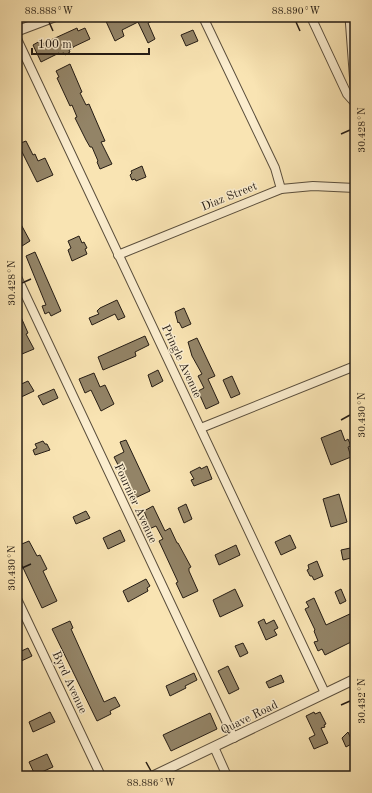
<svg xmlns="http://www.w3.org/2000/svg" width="372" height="793" viewBox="0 0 372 793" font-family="'Old Standard TT',serif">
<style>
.building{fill:#938467;stroke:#251c14}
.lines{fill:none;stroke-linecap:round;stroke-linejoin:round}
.minor-casing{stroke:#5a4e3c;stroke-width:10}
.tertiary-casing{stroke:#5a4e3c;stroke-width:11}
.minor{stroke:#fbedce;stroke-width:8}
.tertiary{stroke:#fbedce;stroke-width:9}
.ticks{fill:none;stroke:#251c14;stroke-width:1.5}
.labels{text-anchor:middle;stroke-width:3;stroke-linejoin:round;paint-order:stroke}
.street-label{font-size:12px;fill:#251c14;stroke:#fbedce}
.neatline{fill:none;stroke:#251c14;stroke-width:1.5}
.ticks-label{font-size:10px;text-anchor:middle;fill:#251c14}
</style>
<rect width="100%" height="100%" fill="#f9e4b3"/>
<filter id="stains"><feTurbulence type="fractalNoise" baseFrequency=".005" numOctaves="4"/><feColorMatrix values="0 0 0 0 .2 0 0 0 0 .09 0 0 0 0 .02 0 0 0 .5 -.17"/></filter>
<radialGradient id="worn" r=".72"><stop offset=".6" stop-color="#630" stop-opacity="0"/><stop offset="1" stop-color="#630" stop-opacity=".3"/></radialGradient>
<g class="building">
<polygon points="104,17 161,17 148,23 155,39 148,43 138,22 122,30 124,36 115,41"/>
<polygon points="77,28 78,31 85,28 90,39 73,47 73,48 69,50 70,52 65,55 64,53 60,54 59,53 41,62 33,45 40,41 42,44"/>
<polygon points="193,30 198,41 186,46 181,35"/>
<polygon points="70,64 82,92 80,93 86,105 89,104 95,118 105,141 101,142 112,164 100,169 97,162 98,161 92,147 90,147 86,140 75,118 77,117 72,105 70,106 57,78 59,77 56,71"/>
<polygon points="26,141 33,155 35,154 38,161 45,158 53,175 37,182 18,144"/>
<polygon points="142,166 146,177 136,181 135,179 132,180 130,175 132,173 131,171"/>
<polygon points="17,217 30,241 22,246 20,242 17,243"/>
<polygon points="79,236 82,243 84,242 87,248 85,249 87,254 72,261 68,250 71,248 68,241"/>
<polygon points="35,252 61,311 51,316 49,312 45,314 42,306 46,305 26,256"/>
<polygon points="117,300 125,317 118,320 115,314 92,325 89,318 99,314 97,311 100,308"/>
<polygon points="17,308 28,333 26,334 34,349 22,354 20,351 17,352"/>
<polygon points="184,308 191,324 182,328 179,322 178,323 175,312"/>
<polygon points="145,336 149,345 135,352 136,356 103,370 98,357"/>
<polygon points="197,338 215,376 208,379 219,403 206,409 198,391 204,388 198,376 202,374 192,356 188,342"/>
<polygon points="158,370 163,381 152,387 148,375"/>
<polygon points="94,373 100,387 105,385 114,404 101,411 91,390 85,393 79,379"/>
<polygon points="232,376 240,394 231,398 223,380"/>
<polygon points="28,381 34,391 17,399 17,386"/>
<polygon points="54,389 58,398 43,405 38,396"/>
<polygon points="341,430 345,441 348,439 351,446 348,447 351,457 331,465 321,438"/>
<polygon points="126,440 150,491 135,498 114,457 124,452 120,442"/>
<polygon points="43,441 45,444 47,444 50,450 35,455 33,450 37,448 35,444"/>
<polygon points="207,466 212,479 194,486 191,480 194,479 190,472 200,467 201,469"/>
<polygon points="339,494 347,522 331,527 323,499"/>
<polygon points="186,504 192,519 184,523 178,508"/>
<polygon points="153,506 165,531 170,528 177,543 178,543 191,567 189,568 189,571 198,591 183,598 176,583 178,582 159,541 163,539 156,526 149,529 145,520 147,519 144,511"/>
<polygon points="86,511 90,518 76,524 73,517"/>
<polygon points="120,530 125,541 108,549 103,538"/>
<polygon points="290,535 296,548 281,555 275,542"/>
<polygon points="29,541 37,556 40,555 47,569 43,571 57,601 42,608 17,555 17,546"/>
<polygon points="236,545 240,555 219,565 215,555"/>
<polygon points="355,547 355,557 343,560 341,550"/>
<polygon points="317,561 323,576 314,580 312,576 310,576 307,570 309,569 308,565"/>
<polygon points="146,579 150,586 147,588 148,591 128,602 123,591"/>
<polygon points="235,589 243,606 220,617 213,600"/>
<polygon points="341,589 346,601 340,604 335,592"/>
<polygon points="314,598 326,625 352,613 352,629 355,628 355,640 325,655 322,649 318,651 314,642 318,641 314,631 315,630 305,609 309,607 306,602"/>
<polygon points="264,619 266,624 274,620 278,628 274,630 277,635 266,640 258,622"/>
<polygon points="70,621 73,628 71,629 104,702 115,697 120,706 110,711 111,714 97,721 52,629"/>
<polygon points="243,643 248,653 240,657 235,646"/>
<polygon points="28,648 32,656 17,663 17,653"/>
<polygon points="228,666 239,689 229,694 218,671"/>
<polygon points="194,673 197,680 185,686 186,688 170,696 166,686"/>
<polygon points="281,675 284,682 269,688 266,682"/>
<polygon points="50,712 55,722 33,732 29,722"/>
<polygon points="314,712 315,714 320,712 326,724 324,725 325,727 321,728 328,743 314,749 309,738 315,735 306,716"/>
<polygon points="210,713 217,729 171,751 163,735"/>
<polygon points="348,732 353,743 346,747 342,738"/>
<polygon points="47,754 53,767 35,775 29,762"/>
</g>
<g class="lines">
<g class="minor-casing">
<g id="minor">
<polyline points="203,17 275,168 281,189"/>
<polyline points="311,17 347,94 355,103"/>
<polyline points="17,39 325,693"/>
<polyline points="118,255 281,189 313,186 355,188"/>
<polyline points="17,277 234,738"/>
<polyline points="201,428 355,366"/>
<polyline points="17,599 101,776"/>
<polyline points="214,747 227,776"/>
</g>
</g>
<g class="tertiary-casing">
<g id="tertiary">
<polyline points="350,17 355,84"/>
<polyline points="17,31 54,17"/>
<polyline points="153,776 355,679"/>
</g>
</g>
<use href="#minor" class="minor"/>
<use href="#tertiary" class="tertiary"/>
</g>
<path class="ticks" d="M49,22L53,31M296,22L300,31M341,134L350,130M22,283L31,279M341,420L350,415M22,568L31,564M341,705L350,701M146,762L151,771"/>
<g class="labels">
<g class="street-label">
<text transform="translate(229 196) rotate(-22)" y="4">Diaz Street</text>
<text transform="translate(182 361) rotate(65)" y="4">Pringle Avenue</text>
<text transform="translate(136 503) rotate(65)" y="4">Fournier Avenue</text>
<text transform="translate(70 682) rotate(65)" y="4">Byrd Avenue</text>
<text transform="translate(249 717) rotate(-26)" y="4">Quave Road</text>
</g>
</g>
<rect width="372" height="793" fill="none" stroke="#f9e4b3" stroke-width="44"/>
<path d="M32 48v6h117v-6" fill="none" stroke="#251c14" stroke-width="2"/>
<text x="38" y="48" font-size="12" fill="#251c14" stroke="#fbedce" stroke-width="3" paint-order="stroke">100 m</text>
<rect x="22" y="22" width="328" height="749" class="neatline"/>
<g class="ticks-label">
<text x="49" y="14">88.888°W</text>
<text x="296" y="14">88.890°W</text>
<text transform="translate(361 130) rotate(-90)" y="4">30.428°N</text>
<text transform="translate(11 283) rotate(-90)" y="4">30.428°N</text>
<text transform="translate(361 415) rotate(-90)" y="4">30.430°N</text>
<text transform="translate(11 568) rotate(-90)" y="4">30.430°N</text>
<text transform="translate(361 701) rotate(-90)" y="4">30.432°N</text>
<text x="151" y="786">88.886°W</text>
</g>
<rect width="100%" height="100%" filter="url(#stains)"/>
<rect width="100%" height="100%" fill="url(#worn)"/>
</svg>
